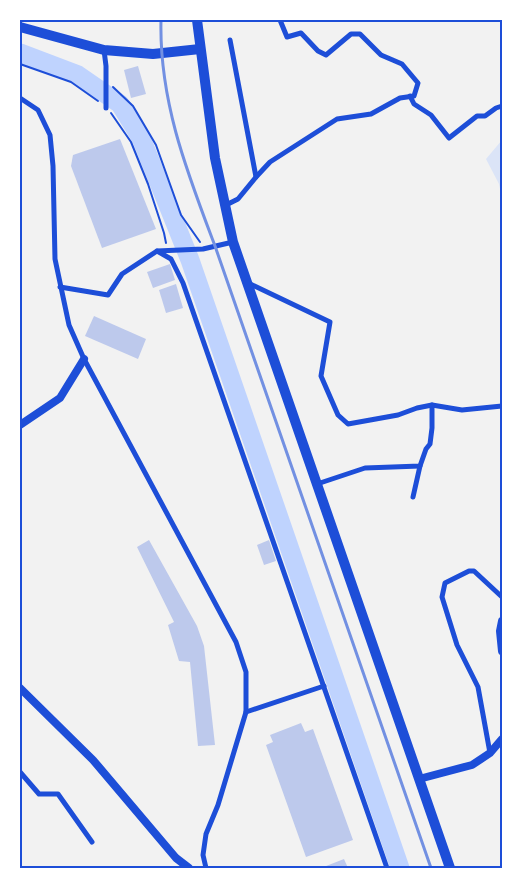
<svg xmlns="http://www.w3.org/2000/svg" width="522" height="888" viewBox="0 0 522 888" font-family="'Roboto Condensed',sans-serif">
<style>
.green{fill:#dbe4f7}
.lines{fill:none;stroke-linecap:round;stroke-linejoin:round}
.river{stroke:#bfd3fe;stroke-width:19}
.building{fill:#bdc9ec}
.path{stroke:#1d4ed8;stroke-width:2}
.minor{stroke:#1d4ed8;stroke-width:5}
.tertiary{stroke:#1d4ed8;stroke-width:8}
.primary{stroke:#1d4ed8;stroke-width:10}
.rail{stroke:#7290e2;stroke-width:3}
.neatline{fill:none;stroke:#1d4ed8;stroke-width:2}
</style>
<rect width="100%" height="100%" fill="#f2f2f2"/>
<polygon class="green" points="502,140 502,199 499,184 486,159"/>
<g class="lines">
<polyline class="river" points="20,53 78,75 120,104 141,138 190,260 400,868"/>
</g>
<g class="building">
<polygon points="138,66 146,94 131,98 124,70"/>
<polygon points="120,139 156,229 102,248 71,166 73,155"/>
<polygon points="170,264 175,280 153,288 147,272"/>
<polygon points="176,284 183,308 166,313 159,290"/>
<polygon points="94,316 146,339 138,359 85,336"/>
<polygon points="149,540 197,626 204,646 215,745 198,746 190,662 179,661 168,625 174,622 137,547"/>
<polygon points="269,540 276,561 264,565 257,545"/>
<polygon points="301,723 305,732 313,729 353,840 306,857 266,745 273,742 270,735"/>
<polygon points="344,859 348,868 321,868"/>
</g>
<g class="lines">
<g class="path">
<polyline points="20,64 71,82 98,101"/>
<polyline points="113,87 133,106 156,145 181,215 200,242"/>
<polyline points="111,113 131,142 148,184 164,233 166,243"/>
</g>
<g class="minor">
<polyline points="104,50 106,66 106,108"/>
<polyline points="410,96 414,104 431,115 449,138 477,116 485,116 496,108 502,106"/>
<polyline points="20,98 38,110 50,135 53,166 55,259 69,325 84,359 236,642 246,672 246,712 218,805 206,834 203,855 206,868"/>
<polyline points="256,177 270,162 337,119 371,114 400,98 414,96 418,83 402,64 381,55 360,34 351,34 326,55 318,51 301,33 287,37 280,20"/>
<polyline points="226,205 238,199 256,177 230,40"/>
<polyline points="157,251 171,259 183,283 387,868"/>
<polyline points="248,283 330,322 321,376 338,415 348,424 398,415 417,408 432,405 462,410 502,406"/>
<polyline points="60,287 108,295 122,274 157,251 203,249 233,242"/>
<polyline points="317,484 365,468 420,466 426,449 430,444 432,428 432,405"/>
<polyline points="413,497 420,466"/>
<polyline points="246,712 324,686"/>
<polyline points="490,753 478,687 457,645 442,597 445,583 469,571 474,571 502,597"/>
<polyline points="20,772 39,794 58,794 92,842"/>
</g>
<g class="tertiary">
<polyline points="20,425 60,398 84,359"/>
<polyline points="502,621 500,631 502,651"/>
<polyline points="20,688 93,760 176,858 189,868"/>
<polyline points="419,779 472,765 490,753 502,739"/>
</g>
<g class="primary">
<polyline points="197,20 215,158 233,242 450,868"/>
<polyline points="20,27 104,50 153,54 200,49"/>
</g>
<path class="rail" d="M161,20C159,101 187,172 215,246L431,868"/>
</g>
<rect width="522" height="888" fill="none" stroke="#ffffff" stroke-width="42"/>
<rect x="21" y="21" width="480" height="846" class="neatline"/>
</svg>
